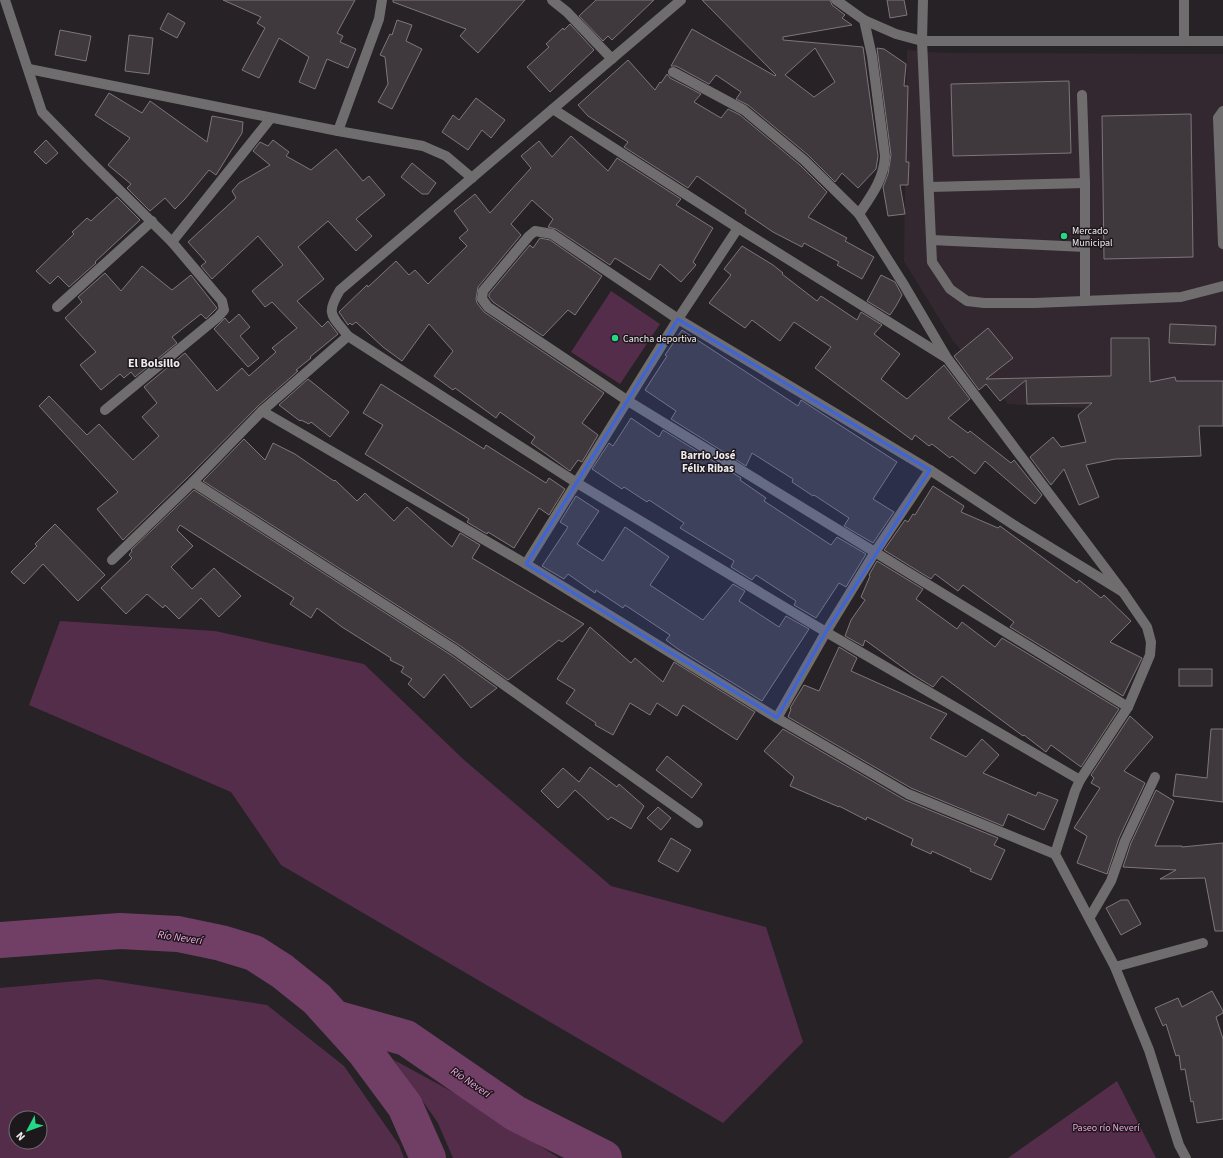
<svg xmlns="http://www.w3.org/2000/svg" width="1223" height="1158" viewBox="0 0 1223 1158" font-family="'Source Sans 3',sans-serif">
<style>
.built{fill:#332830}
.green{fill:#542d4b;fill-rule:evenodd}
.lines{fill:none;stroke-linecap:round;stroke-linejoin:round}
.river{stroke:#713f66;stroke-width:36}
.building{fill:#3f393d;stroke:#7d767b;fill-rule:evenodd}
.minor{stroke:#706d6f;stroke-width:10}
.marked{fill:#3c65db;fill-opacity:0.2;stroke:#3c65db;stroke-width:3;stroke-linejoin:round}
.poi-dot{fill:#26d885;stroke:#1d181c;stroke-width:1.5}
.labels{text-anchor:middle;stroke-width:3;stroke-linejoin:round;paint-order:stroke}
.poi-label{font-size:10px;fill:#eeeaed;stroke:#1d181c;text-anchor:start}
.park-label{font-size:10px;fill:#efa1db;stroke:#1d181c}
.neighbourhood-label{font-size:11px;font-weight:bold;fill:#eeeaed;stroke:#1d181c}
.water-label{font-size:11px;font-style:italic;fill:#f3a5e0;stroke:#1d181c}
.quarter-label{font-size:12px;font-weight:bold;fill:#eeeaed;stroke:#1d181c}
</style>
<rect width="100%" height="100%" fill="#272225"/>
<polygon class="built" points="907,50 943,53 1223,54 1223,421 1086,408 1008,404 953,341 904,261"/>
<g class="green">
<polygon points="611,291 660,324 620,384 571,352"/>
<polygon points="60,621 215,631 364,664 463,759 611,886 766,927 803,1042 723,1123 281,865 231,792 29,705"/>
<path d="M99,979L267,1005L344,1066L399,1145L404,1158H0V988ZM16,1118H40V1142H16Z"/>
<polygon points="394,1060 462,1097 559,1158 453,1158 438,1123"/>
<polygon points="1117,1081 1156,1158 1008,1158"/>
</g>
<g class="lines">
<g class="river">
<polyline points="0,940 120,931 178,934 221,943 254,953 282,971 317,999 365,1052 405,1106 428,1158"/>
<polyline points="335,1018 406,1038 515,1113 604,1158"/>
</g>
</g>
<g class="building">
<polygon points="223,0 355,0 337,33 343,36 340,42 356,49 348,68 327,59 315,89 299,82 309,57 279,38 259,78 242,70 265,28 257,23 261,17"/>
<polygon points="393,0 525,0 478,53 460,36 466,29 393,2"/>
<polygon points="596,0 654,0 612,40 608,36 603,41 579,16"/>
<path d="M702,0H830L832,5L845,15L842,18L852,25L783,37V40L863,47L878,156L876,169L858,188L842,173L835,182L808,155L748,105L736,99L741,92L716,75L709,84L676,66H671L692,29L775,76L776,75ZM815,48L835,82L814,97L785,75Z"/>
<polygon points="887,0 904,0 907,15 890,18"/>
<polygon points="168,13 185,23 177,38 160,29"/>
<polygon points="397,20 412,25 406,41 422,49 392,109 378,102 388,84 385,57 380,55 390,34 392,35"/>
<polygon points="570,24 594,50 550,92 527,67 549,47 546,44 563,28 564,30"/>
<polygon points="60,30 91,36 86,61 55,55"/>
<polygon points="129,35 153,38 149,74 125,71"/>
<polygon points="877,48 884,49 906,64 904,86 908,86 906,162 909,162 908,185 900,185 905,214 888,216 883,187 888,174 891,155"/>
<polygon points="628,60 655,90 660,82 661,83 667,74 670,78 701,94 694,102 721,118 728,109 740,115 800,165 827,192 808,217 847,238 845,241 874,257 862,279 837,265 839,262 804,243 802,247 773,232 745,213 746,210 697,176 688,188 624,147 628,142 588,116 578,105"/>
<polygon points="1069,81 1071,153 953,156 951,84"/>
<polygon points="109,93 142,113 150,101 207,142 212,116 243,122 242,133 216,175 209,170 185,199 175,209 165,198 150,211 127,188 131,184 108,165 130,138 95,115"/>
<polygon points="476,98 505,120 491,138 482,130 468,150 442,132 453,115 459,120"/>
<polygon points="1191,114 1193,257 1104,259 1102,116"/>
<polygon points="571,136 608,171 617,158 681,199 676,205 713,228 693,262 696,265 681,282 660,264 650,280 615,258 610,265 556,229 548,227 553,219 532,200 511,224 521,235 478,287 476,299 477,303 484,312 604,393 582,423 598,435 582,462 578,460 570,471 531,443 535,437 500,412 496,418 455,388 453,390 434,376 453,351 429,324 402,361 383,347 356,322 352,325 350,323 348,325 339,312 367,285 368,287 396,261 409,275 415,270 428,284 467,246 459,238 468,230 454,211 475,194 490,213 531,168 521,156 539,141 552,157"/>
<polygon points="46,140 58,153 46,164 34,152"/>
<polygon points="273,140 289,152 286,156 311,170 336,149 363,181 369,176 385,195 356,219 372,236 356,251 328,221 298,247 324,279 297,301 322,327 328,321 338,334 310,357 311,358 296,370 298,371 258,406 188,477 123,540 97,509 118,492 39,406 49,396 87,435 99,424 133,460 159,436 142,417 157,403 144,387 185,353 217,391 242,368 249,376 276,352 272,348 297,328 272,302 265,307 252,291 283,265 258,236 212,279 201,266 206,262 188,242 236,198 232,191 239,183 270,165 253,151 260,142 268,146"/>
<polygon points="412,163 436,183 428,194 422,194 401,177"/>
<polygon points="117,197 140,220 95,262 96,263 69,287 58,276 50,284 36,271 74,234 72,232 87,218 91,221"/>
<polygon points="540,238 550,240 602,276 575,315 568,310 543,336 493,302 489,297 489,294 530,245 533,248"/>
<polygon points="742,246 773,265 783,273 782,274 817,301 821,296 857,320 861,312 882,325 874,334 900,354 881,379 907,399 944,365 970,399 948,418 968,433 970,431 1011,463 1014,460 1042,495 1035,504 985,461 975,474 952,456 950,458 932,444 929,446 915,435 912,440 815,368 831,347 794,322 780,341 752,320 745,328 709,303 731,275 724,269"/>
<polygon points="142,266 172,290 191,275 217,308 206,319 201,314 172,337 177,343 135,377 131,372 124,378 120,374 101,390 80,365 96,352 65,318 82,302 78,297 105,273 121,291"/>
<polygon points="881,275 895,282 902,295 896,306 890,315 867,301"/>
<polygon points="239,314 250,327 240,336 259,358 248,367 214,329 225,318 229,323"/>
<polygon points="1170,324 1216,326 1215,345 1169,343"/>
<polygon points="988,328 1013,358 986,379 1111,376 1111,338 1149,338 1150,382 1175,377 1176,381 1223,381 1223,426 1199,426 1201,456 1115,459 1086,465 1099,497 1079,505 1064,469 1051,485 1030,457 1053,437 1061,447 1086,442 1078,415 1092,403 1027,404 1026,380 1000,401 986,384 979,390 954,356"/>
<polygon points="682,330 798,406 801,400 897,462 873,499 894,512 873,543 844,526 849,518 814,495 813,496 792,482 793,479 752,453 746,466 671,419 676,411 645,390 667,356 665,355"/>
<polygon points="308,379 349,412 330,437 311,422 309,424 301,420 300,421 279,405"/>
<polygon points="381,384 484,449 486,445 546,483 549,478 565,489 549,515 539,508 514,548 488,532 487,534 467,522 469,519 365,454 383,425 363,413"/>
<polygon points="631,418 659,437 663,430 741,478 740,480 766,498 764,501 831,545 837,537 866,554 846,587 839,583 816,618 794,605 796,601 756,575 752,580 731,567 734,561 680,528 684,523 649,500 647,502 624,487 622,489 592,469 609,443 613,446"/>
<polygon points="244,439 265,460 273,443 295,454 334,481 335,480 357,501 365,493 394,521 407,507 452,547 460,533 480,545 472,558 584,624 562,642 559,640 508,680 459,645 203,481"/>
<polygon points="933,486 964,506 961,512 998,528 1000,526 1077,583 1079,580 1101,598 1104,595 1131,621 1110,642 1142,658 1123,696 1010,627 1014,622 963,585 958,591 935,574 931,579 884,550 905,520 908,522 913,514 915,515"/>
<polygon points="194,490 451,655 497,688 471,708 444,674 424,698 408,684 412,679 401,672 404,667 390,660 391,658 342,627 317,608 311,618 290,604 294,598 180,525 177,530 193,546 171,567 192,589 214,568 241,596 219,617 201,598 179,619 165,605 163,608 147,594 126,614 101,588 132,558 129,555 132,551 131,550"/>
<polygon points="576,496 599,511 577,544 603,561 625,527 669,557 650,585 703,620 733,584 745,591 739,601 779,627 786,616 809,629 762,701 678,649 666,640 670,635 625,605 623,608 596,590 595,593 568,574 564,579 542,566 568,527 560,522"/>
<polygon points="55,524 105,575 78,601 43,564 24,584 11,572 37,546 35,544"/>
<polygon points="877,561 923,589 916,599 957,629 962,622 995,647 1002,638 1119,709 1081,767 1051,745 1046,752 1024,735 1023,736 942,676 933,687 912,674 865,640 863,646 845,636 851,620 865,600 861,597 870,576 869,575"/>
<polygon points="590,627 631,663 635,658 663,682 674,662 755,712 737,740 683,705 677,716 657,703 650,715 630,703 613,735 595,725 596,723 566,703 575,690 557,679"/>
<polygon points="839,647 857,658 851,671 947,714 930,738 966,757 982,739 999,755 983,773 1036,796 1038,792 1058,800 1044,830 1008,814 1003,826 911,788 788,717 791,709 790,708 804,685 819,691"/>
<rect x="1179" y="669" width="33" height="17"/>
<polygon points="1130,716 1153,737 1124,771 1145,783 1119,838 1107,874 1077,863 1087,836 1074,828 1100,788 1091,783 1094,778 1091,775"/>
<polygon points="783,729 905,800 998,838 994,845 1005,850 991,880 970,871 971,869 932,851 931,854 911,845 913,839 867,817 866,820 839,806 839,807 790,786 794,777 764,751"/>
<polygon points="1211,729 1223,729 1223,802 1173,796 1176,774 1207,778"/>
<polygon points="667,756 702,784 692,798 656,770"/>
<polygon points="590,767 617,787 619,784 644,806 631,829 611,817 608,820 575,790 558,808 541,791 563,768 579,782"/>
<polygon points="1156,790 1174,801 1155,846 1182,846 1182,847 1223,843 1223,931 1215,931 1205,878 1160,879 1176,870 1123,867 1131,843"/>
<polygon points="658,807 671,818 661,830 647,818"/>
<polygon points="671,838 691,850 678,872 658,861"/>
<polygon points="1121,900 1128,900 1141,924 1121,935 1106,908"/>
<polygon points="1212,991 1223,1011 1223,1013 1216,1017 1223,1039 1223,1119 1197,1123 1193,1101 1191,1102 1185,1069 1181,1070 1179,1055 1176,1056 1166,1024 1163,1026 1155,1008 1178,998 1182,1007"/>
</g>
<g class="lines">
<g class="minor">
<polyline points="5,0 42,112 88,159 172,242 222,301 224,310 218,317 105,410"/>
<polyline points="552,0 567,12 612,59"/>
<path d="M681,0L340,290C325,315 332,315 348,336L577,483L826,632L1080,780"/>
<polyline points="836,0 864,20 896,34 922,41 1223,41"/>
<polyline points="923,0 922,41 932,262 950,289 967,301 984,303 1035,303 1181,297 1223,286"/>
<polyline points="1184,0 1184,41"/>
<polyline points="29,69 338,131 423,146 446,156 472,178"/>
<polyline points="673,72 744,110 804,160 859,214 904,285 947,358 1123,592 1147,627 1151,642 1150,655 1128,707 1080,780 1075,791 1055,854 1115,967 1149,1050 1179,1145 1186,1158"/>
<polyline points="1082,95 1085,183 1085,301"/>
<polyline points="553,109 738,228 945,357"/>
<polyline points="1223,111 1218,118 1223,244"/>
<polyline points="338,131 379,19 382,0"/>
<polyline points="929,187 1085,183"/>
<path d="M859,214C871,196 884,179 885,156L872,56L864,20"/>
<polyline points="931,240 1085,247"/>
<polyline points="172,242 271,118"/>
<polyline points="57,307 152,221"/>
<polyline points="348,336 262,411 193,482 455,650 698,823"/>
<polyline points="262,411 526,564 777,718 908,794 1055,854"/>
<polyline points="112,560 193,482"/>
<polyline points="526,564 678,319 738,228"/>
<polyline points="1123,592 1017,527 930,470 678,319 552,234 535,231 529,236 483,291 482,299 488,307 628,401 1128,707"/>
<polyline points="777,718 826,632 875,552 930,470"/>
<polyline points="1090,917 1111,881 1125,841 1155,777"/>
<polyline points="1115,967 1203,943"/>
</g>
</g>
<path class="marked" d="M678,319L930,470L826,632L777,718L526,564Z"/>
<g class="poi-dot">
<circle cx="1064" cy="236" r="4"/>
<circle cx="615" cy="338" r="4"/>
</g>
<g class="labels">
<g class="poi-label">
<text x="1072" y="234">Mercado<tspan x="1072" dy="12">Municipal</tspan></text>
<text x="623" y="342">Cancha deportiva</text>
</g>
<g class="park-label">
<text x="1106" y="1131">Paseo río Neverí</text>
</g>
<g class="neighbourhood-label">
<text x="708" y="459">Barrio José<tspan x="708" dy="13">Félix Ribas</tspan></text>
</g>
<g class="water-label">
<text transform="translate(180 937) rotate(8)" y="4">Río Neverí</text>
<text transform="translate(471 1082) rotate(34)" y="4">Río Neverí</text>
</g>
<g class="quarter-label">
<text x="154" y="367">El Bolsillo</text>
</g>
</g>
<g transform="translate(28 1130) rotate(229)"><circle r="19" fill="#1d181c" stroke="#716c70"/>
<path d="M0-3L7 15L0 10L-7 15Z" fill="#26d885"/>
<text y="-6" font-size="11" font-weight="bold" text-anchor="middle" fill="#eeeaed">N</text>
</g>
</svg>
